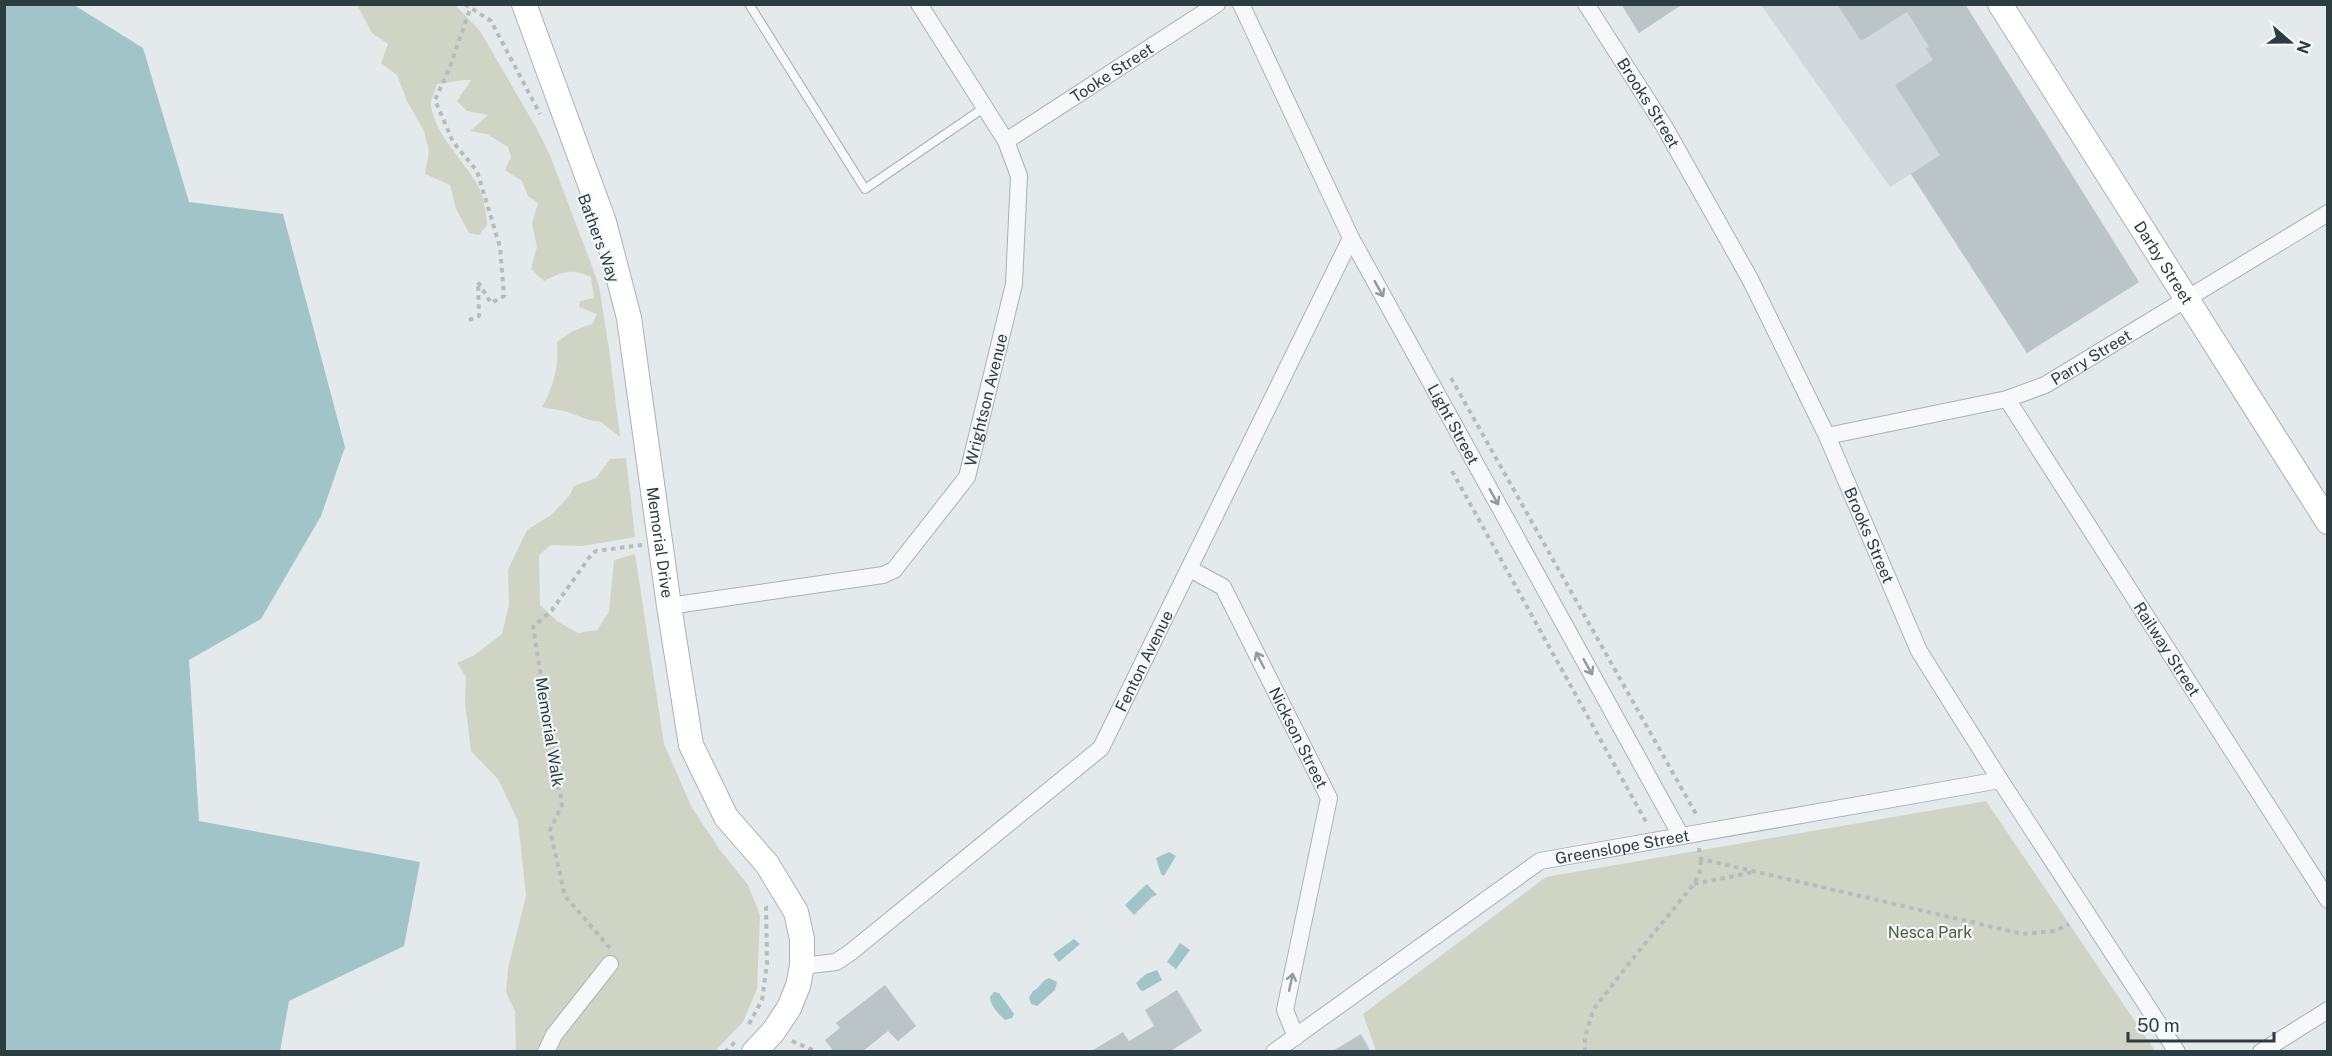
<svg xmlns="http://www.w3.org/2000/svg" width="2332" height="1056" viewBox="0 0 2332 1056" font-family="'Public Sans',sans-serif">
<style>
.built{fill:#d2d9dc}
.green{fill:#cfd4c5}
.water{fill:#a1c4c8}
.building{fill:#bbc5c7}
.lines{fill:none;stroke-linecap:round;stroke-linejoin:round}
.lane-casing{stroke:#a9b2b5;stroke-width:10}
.street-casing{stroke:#a9b2b5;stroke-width:18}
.secondary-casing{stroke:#a9b2b5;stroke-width:26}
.path{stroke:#b5bcbe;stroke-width:4;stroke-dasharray:4.5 4.5;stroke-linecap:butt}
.lane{stroke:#f6f8f9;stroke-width:8}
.street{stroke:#f6f8f9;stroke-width:16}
.secondary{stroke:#fff;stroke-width:24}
.oneway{stroke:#919a9e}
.labels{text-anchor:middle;stroke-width:4.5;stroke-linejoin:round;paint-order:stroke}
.street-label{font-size:16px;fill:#2c3d42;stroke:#f3f7f8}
.park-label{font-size:16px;fill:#4f5d3b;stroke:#f3f7f8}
</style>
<rect width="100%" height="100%" fill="#e4e9eb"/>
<polygon class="built" points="1761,5 1965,5 2139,282 2027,353 1911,174 1890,187"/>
<g class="green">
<path d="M357,5H455L480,31L537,129L549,153L593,269L599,286L609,349L620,437L601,422L589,420L568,412L542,407C554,386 559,367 557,342L573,331L592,324L597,314L579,307L580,301L594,298L591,277C570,268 563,271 544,281L531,269L537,247L532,224L538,203L528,196L522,181L505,170L511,157L508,147L487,134L470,131L488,115L467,111L457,101L471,80C459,79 449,84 437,84C435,91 430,100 431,107C437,137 462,158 477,184C484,197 486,211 487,225L479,235L469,233L456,209L450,185L425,174L429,151L424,131L407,101L397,75L381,63L388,44L372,33Z"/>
<polygon points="626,458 635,537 583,546 551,545 539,555 540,605 557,621 578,633 597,630 609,612 614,560 635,554 664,744 692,808 720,850 748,885 760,915 757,989 743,1022 715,1051 516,1051 515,1011 506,992 508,968 526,896 518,821 498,779 471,751 465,702 466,677 457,663 473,656 502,634 509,605 508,570 527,530 551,515 570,495 574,486 596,478 610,459"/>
<polygon points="1986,801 2155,1051 1376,1051 1363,1014 1546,877"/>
</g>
<g class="water">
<polygon points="5,4 74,5 143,48 189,202 283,214 345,447 321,516 261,619 189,660 199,821 420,862 404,946 289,1001 280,1051 5,1051"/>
<polygon points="1169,852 1176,856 1164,876 1161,874 1156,858"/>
<polygon points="1147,884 1157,895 1152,897 1134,915 1125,905"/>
<polygon points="1074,939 1080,944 1059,962 1053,954"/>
<polygon points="1180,943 1190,950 1176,969 1167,962"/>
<polygon points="1157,970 1162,980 1143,991 1140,990 1136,983 1146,974"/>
<path d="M1049,978L1057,982L1055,990L1037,1006L1031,1004L1029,998L1033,991C1040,988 1042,980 1049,978Z"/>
<path d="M994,992L999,993L1014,1014L1012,1018L1005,1020C998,1013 991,1007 990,997Z"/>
</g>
<g class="building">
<polygon points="1621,4 1683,4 1639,33"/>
<polygon points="1837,4 1965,4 2139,282 2027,353 1911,174 1940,155 1895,85 1933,60 1926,49 1929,47 1907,12 1861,41"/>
<polygon points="885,985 916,1026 898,1041 888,1031 862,1052 834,1052 825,1040 840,1028 836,1023"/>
<polygon points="1177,990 1202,1031 1169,1052 1090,1052 1123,1032 1129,1041 1154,1026 1145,1010"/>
<polygon points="1361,1034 1371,1052 1331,1052"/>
</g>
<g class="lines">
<g class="lane-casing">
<polyline id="lane" points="749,4 865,189 985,107"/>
</g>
<g class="street-casing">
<g id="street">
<path id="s1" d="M1241,4L1351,238L1681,836"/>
<path id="s2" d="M1586,4L1664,126L1750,279L1827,436L1919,651L2000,780L2177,1052"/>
<path id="s3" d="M1006,141L1217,4"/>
<path id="s4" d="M2007,399L2328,900"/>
<path id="s5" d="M1827,436L2007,399L2045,385L2328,213"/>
<path id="s6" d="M1190,569L1223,587L1329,798L1285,1010L1296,1037"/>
<path id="s7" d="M669,606L883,575L894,570L967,477L1014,284L1019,176L1006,141L919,4"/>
<path id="s8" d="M802,966L836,962L851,952L1101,748L1351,238"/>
<polyline points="546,1052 554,1035 610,964"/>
<path id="s9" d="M1274,1052L1540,861L2000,780"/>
<polyline points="2261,1052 2328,1010"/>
</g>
</g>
<g class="secondary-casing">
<g id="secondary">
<path id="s10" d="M524,4L604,222L629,318L669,606L691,745L726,817L767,864L796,912L802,939V966L798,986L789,1008L773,1032L754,1052"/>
<path id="s11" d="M2000,4L2328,522"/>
</g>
</g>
<g class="path">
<polyline points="465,4 491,21 540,114"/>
<polyline points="469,320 479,316 478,282 491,303 504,296 500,247 477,171 453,142 435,100 449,69 470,9"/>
<polyline points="1451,378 1696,814"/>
<polyline points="1452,471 1646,822"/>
<polyline points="1699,848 1701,859 2023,934 2055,931 2069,924"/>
<polyline points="1694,884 1754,872"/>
<polyline points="610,948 565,896 550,830 562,805 533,627 552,610 591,555 596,551 642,545"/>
<polyline points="749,1024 762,1000 767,964 766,907 764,904"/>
<polyline points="792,1041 817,1052"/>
<polyline points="725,1052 735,1042"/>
<polyline points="1585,1052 1585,1037 1593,1010 1634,957 1694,884 1700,872 1701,859"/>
</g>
<use href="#lane" class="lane"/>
<use href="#street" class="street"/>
<use href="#secondary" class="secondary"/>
</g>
<defs><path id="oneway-shaft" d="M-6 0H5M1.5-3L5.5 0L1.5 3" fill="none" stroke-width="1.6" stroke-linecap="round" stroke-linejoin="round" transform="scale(1.5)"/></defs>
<g class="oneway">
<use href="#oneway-shaft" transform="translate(1379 289) rotate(61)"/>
<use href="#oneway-shaft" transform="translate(1494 497) rotate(61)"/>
<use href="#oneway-shaft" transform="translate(1260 660) rotate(-117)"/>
<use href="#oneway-shaft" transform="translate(1588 667) rotate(61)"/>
<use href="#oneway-shaft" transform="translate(1291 982) rotate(-78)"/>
</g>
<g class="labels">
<g class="street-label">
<text dy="6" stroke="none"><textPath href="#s3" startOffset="126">Tooke Street</textPath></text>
<text dy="6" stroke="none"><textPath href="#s2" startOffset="117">Brooks Street</textPath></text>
<text transform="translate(599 238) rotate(70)" y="6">Bathers Way</text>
<text dy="6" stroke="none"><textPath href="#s11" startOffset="306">Darby Street</textPath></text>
<text dy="6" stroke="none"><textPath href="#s5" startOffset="278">Parry Street</textPath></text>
<text dy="6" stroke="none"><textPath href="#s7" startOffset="426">Wrightson Avenue</textPath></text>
<text dy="6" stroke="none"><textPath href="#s1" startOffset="471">Light Street</textPath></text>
<text dy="6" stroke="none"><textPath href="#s2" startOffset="603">Brooks Street</textPath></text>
<text dy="6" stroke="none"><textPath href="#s10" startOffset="558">Memorial Drive</textPath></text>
<text dy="6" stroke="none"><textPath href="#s4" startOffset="297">Railway Street</textPath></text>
<text dy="6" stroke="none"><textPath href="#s8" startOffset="472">Fenton Avenue</textPath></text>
<text transform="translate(550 732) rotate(81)" y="6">Memorial Walk</text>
<text dy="6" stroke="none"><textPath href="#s6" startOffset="206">Nickson Street</textPath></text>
<text dy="6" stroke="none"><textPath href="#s9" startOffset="411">Greenslope Street</textPath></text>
</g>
<g class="park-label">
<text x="1930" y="938">Nesca Park</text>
</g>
</g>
<rect width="2332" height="1056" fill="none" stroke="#2c3d42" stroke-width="12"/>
<g transform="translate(2290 42) rotate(110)" stroke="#f3f7f8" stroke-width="4.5" paint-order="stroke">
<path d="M0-4.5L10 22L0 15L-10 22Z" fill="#2c3d42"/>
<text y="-9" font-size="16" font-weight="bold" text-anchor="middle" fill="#2c3d42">N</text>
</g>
<path d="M2128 1032v9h146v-9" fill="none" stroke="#2c3d42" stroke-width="3"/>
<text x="2137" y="1032" font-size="18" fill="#2c3d42" stroke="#f3f7f8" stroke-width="4.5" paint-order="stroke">50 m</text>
</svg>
